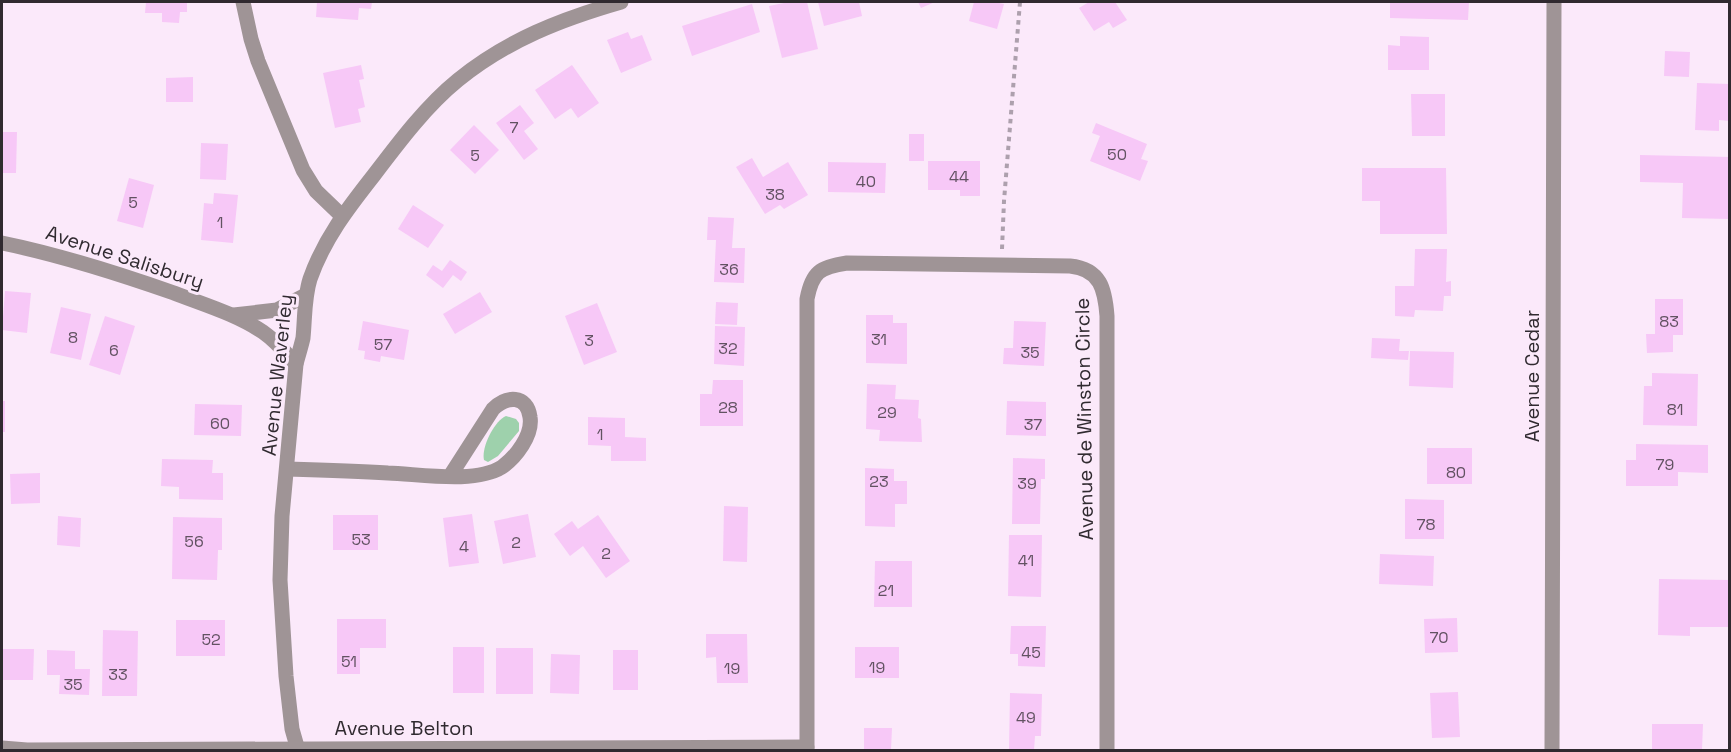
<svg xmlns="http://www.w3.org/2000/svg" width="1731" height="752" viewBox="0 0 1731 752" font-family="'Space Grotesk',sans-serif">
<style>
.green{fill:#9ed1ac}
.building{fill:#f7c8f7}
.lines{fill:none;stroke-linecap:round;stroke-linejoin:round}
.path{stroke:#ada0ad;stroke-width:4;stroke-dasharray:4.5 4.5;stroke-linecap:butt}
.minor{stroke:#9f9496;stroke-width:15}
.labels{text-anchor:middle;stroke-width:6;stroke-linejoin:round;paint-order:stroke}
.number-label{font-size:16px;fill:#625262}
.street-label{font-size:20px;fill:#302a30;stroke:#fbe9fa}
</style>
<rect width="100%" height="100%" fill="#fbe9fa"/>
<path class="green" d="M506,416L516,419L519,423V431L498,456L488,462L484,460C481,448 494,421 506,416Z"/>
<g class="building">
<polygon points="146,2 187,2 187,12 180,12 179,23 162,22 162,13 145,13"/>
<polygon points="317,2 372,2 371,9 359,8 358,20 316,17"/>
<polygon points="789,2 807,2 818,49 782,58 769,6"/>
<polygon points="818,2 859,2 862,16 824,26"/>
<polygon points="918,2 935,2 921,8"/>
<polygon points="974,2 994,2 1004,4 997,29 969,21"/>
<polygon points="1089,2 1115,2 1127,20 1113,28 1109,22 1094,31 1079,8"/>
<polygon points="1390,2 1469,2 1468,20 1390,18"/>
<polygon points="752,4 760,32 692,56 682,26"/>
<polygon points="628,32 631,39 642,35 652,60 621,73 607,40"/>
<polygon points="1400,36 1429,37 1429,70 1388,70 1388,45 1400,46"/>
<polygon points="1665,51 1690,52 1689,77 1664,76"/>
<polygon points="361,65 364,79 359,80 365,107 358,109 361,122 335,128 323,73"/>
<polygon points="572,65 599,103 578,118 571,108 555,119 535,90"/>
<polygon points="193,77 193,102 166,102 166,78"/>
<polygon points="1697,83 1730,84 1730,121 1719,120 1719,131 1695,130"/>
<polygon points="1411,94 1445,94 1445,136 1412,136"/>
<polygon points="520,105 534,123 524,131 538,149 524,160 496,123"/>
<polygon points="1096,123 1147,144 1141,159 1148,161 1140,181 1090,161 1100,136 1092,133"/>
<polygon points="474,125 499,150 475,174 450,150"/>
<polygon points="2,132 17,132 16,173 2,173"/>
<rect x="909" y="134" width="15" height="27"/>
<polygon points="201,143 228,144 226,180 200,179"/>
<polygon points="1640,155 1730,157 1730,219 1682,218 1683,183 1640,182"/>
<polygon points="752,158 763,177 788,162 808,195 784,209 780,205 765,214 736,167"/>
<polygon points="928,161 980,161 980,196 960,196 960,190 928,190"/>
<polygon points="828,162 886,163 885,193 828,192"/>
<polygon points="1362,168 1446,168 1447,234 1380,234 1380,201 1362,201"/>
<polygon points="129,178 154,185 143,228 117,221"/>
<polygon points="214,193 238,195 233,243 201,240 204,203 213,204"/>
<polygon points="413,205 444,225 428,248 398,229"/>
<polygon points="708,217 734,218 732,248 745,248 744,283 714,282 716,240 707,240"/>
<polygon points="1415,249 1447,249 1446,282 1451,281 1451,296 1444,296 1443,311 1415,310 1414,317 1395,316 1395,286 1414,286"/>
<polygon points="450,260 467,272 461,281 453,275 443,288 426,275 433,265 442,271"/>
<polygon points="5,291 31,293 27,333 2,330"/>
<polygon points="480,292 492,312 455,334 443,314"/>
<polygon points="1655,299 1683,299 1683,335 1673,335 1673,352 1647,353 1646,334 1655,334"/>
<polygon points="716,302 738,303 737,325 715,324"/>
<polygon points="597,303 617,352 584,365 565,316"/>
<polygon points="61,307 91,314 81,360 50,353"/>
<polygon points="866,315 893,315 893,323 907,323 907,364 866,363"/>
<polygon points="105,316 135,326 120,375 89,365"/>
<polygon points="363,321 409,330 404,360 381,356 380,362 364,359 365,351 358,350"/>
<polygon points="1014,321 1046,322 1044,366 1003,364 1004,348 1013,348"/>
<polygon points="715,326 745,327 744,366 714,364"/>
<polygon points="1372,338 1400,339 1399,351 1409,351 1408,360 1371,358"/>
<polygon points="1410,351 1454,352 1453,388 1409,386"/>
<polygon points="1652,373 1698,374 1697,426 1643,425 1644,386 1652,386"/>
<polygon points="713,380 743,380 743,426 700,426 700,394 712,394"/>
<polygon points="867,384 896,385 895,399 919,400 918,418 921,419 922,442 879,441 880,430 866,429"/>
<rect x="2" y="401" width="3" height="31"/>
<polygon points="1007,401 1046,402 1046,436 1006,435"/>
<polygon points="195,404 242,405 241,436 194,435"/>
<polygon points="588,417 625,418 625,437 646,438 646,461 611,461 611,446 588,445"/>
<polygon points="1636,444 1708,445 1708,473 1678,472 1678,486 1626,486 1626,460 1636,460"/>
<rect x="1427" y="448" width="45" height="36"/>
<polygon points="1013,458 1045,459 1045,479 1041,479 1040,524 1012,524"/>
<polygon points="162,459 213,460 212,473 223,473 223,500 179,499 179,487 161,486"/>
<polygon points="865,468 894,469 894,481 907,481 907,504 895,504 895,527 865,526"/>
<polygon points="40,473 40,503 11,504 10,474"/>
<polygon points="1405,499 1444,500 1444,539 1405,539"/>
<polygon points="724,506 748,507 747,562 723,561"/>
<polygon points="472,514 479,563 449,567 443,518"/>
<polygon points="528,514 536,557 503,564 494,521"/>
<rect x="333" y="515" width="45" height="35"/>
<polygon points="598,515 630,561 606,578 583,546 570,556 554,534 572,521 578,529"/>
<polygon points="58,516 81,518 80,547 57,545"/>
<polygon points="173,517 222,518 222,550 218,550 217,580 172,579"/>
<polygon points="1009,535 1042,535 1041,597 1008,596"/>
<polygon points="1380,554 1434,556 1433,586 1379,584"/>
<polygon points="875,561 912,561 912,607 874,607"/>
<polygon points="1659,579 1730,580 1730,627 1690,627 1690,636 1658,635"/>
<polygon points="1457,618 1458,652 1425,653 1424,619"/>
<polygon points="337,619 386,619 386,648 360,648 360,674 337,674"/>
<rect x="176" y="620" width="49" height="36"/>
<polygon points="1011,626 1046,626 1045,667 1018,666 1018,654 1010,654"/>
<polygon points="103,630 138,631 137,696 102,696"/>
<polygon points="706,634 747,634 748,683 717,683 716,657 706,658"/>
<rect x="453" y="647" width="31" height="46"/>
<rect x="855" y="647" width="44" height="31"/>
<rect x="496" y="648" width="37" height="46"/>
<polygon points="2,649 34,649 33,680 2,680"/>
<polygon points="47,650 75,651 75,669 90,669 89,695 59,694 60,675 47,675"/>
<rect x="613" y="650" width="25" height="40"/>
<polygon points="551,654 580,655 579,694 550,693"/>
<polygon points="1458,692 1460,737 1432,738 1430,693"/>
<polygon points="1010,693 1042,694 1041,736 1035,736 1034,750 1009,749"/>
<polygon points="1652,724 1703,724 1702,750 1652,750"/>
<polygon points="864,728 892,728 891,750 864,750"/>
</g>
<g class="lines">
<polyline class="path" points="1002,249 1004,201 1020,2"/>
<g class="minor">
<polyline points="243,2 251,39 258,61 303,170 316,191 342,216"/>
<path d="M2,243C61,255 117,273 174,293C205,305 236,314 263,332C276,341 286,353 296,364"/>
<polyline points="234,315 277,310 306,295"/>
<path d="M287,469C321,470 355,471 388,473C420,474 475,484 502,467C516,457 533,435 530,417C527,394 506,396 493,409L450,476"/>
<polyline points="2,748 27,750 807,747"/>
<path d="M298,750L292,729L286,676L280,580L282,516L296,364C298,356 301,347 303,338C305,318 304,298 310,279C324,239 348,208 374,175C399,142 426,106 458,80C507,40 562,19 621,2"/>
<path d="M807,750V299C812,272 820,267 847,263L1070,266C1101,269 1105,290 1107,316V750"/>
<polyline points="1552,750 1554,2"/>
</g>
</g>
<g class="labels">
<g class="number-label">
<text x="514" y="133">7</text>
<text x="1117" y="160">50</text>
<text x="475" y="161">5</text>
<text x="959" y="182">44</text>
<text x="866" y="187">40</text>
<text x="775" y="200">38</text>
<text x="133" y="208">5</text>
<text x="220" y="228">1</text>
<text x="729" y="275">36</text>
<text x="1669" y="327">83</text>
<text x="73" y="343">8</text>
<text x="879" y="345">31</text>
<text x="589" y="346">3</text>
<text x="383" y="350">57</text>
<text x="728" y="354">32</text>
<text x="114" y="356">6</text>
<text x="1030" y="358">35</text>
<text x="728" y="413">28</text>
<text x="1675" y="415">81</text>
<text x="887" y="418">29</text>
<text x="220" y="429">60</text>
<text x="1033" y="430">37</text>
<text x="600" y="440">1</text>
<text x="1665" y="470">79</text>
<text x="1456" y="478">80</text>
<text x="879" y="487">23</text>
<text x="1027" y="489">39</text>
<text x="1426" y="530">78</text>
<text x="361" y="545">53</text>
<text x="194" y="547">56</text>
<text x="516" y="548">2</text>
<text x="464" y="552">4</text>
<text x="606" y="559">2</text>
<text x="1026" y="566">41</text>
<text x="886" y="596">21</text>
<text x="1439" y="643">70</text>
<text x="211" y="645">52</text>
<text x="1031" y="658">45</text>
<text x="349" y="667">51</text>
<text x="877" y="673">19</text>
<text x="732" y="674">19</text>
<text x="118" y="680">33</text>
<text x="73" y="690">35</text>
<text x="1026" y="723">49</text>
</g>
<g class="street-label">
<text transform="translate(125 257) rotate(18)" y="7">Avenue Salisbury</text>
<text transform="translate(277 375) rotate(-84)" y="7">Avenue Waverley</text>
<text transform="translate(1532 376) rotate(-90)" y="7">Avenue Cedar</text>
<text transform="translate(1084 419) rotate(-91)" y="7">Avenue de Winston Circle</text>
<text x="404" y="735">Avenue Belton</text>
</g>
</g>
<rect width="1731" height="752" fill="none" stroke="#302a30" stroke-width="6"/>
</svg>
